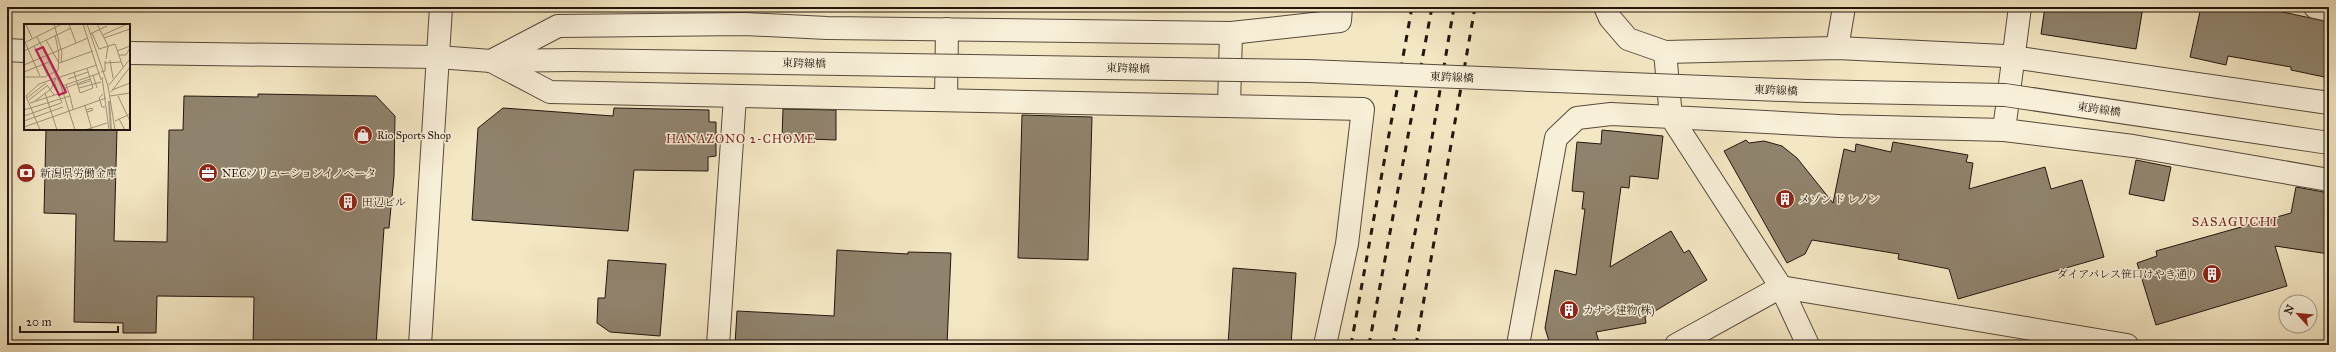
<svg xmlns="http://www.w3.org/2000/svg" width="2336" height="352" viewBox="0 0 2336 352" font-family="'IM FELL Great Primer','Noto Serif JP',serif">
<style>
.building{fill:#90836d;stroke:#23160f}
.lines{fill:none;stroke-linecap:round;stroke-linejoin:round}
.minor-casing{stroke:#574a3c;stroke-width:24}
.minor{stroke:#f8efd8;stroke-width:22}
.rail{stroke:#23160f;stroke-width:3;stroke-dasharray:7 7;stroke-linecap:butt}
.minor-bridge-casing{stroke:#574a3c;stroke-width:24;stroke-linecap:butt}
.minor-bridge{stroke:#f8efd8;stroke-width:22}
.labels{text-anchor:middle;stroke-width:3;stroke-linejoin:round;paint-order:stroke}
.street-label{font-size:11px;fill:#23160f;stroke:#f8efd8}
.poi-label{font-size:11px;fill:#23160f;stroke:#f8efd8;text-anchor:start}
.neighbourhood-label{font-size:12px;letter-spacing:1px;fill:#7a1f14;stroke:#f8efd8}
.quarter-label{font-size:13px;letter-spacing:1px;fill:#7a1f14;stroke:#f8efd8}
.inset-river{fill:none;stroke:#ada086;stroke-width:2}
.inset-road{fill:none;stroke:#a0937b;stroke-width:1}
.view{fill:#c2185b;fill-opacity:0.15;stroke:#c2185b;stroke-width:2}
.inset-edge{fill:none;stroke:#23160f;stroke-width:2}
</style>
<rect width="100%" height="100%" fill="#f4e7c3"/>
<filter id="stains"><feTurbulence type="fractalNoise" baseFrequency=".005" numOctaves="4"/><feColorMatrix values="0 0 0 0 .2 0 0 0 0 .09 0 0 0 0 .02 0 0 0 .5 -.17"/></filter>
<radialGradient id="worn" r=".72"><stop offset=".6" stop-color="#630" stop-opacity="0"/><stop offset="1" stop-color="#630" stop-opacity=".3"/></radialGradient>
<g class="building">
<polygon points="2045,7 2143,7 2136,49 2041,34"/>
<polygon points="2201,7 2278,7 2278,11 2329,22 2329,78 2291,70 2291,67 2228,56 2226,65 2190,57"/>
<polygon points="258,94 376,96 395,116 394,176 389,228 384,228 376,345 253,345 254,297 157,296 156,333 123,333 123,323 74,322 76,214 44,213 46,129 117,129 114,241 167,242 169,130 183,130 184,96 258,97"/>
<polygon points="503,108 613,116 614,108 709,110 709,122 716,122 716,156 708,157 708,171 634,170 628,231 472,220 478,128"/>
<polygon points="783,109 836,110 836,140 782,138"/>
<polygon points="1022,115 1092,117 1088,260 1018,258"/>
<polygon points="1602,130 1663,136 1658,179 1630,176 1629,188 1621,187 1610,267 1671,231 1684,253 1689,250 1707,280 1645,317 1646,323 1596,332 1600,345 1568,345 1549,341 1545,328 1555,270 1576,275 1585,209 1582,209 1584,192 1572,191 1577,142 1601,144"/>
<polygon points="1746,140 1749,143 1764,141 1782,146 1797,158 1833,203 1844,149 1855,152 1856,144 1891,152 1893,142 1968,155 1966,162 1973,163 1969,189 2045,167 2051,189 2082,180 2104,257 1958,299 1949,269 1898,259 1899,254 1812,240 1805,254 1787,263 1724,151"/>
<polygon points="2136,160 2171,167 2164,201 2129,194"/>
<polygon points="2296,187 2329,193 2329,254 2275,246 2287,286 2156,325 2137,263 2157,256 2156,251 2291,213"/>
<polygon points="837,250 908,254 908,252 951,253 947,345 735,345 737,311 834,316"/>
<polygon points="608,260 666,264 660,336 610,332 597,323 598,298 605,298"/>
<polygon points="1233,268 1296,273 1291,345 1228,345"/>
</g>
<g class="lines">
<g class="minor-casing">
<g id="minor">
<polyline points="1605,7 1610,18 1628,39 1665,52 1837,48 2005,56 2329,103"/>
<polyline points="2315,7 2329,10"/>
<polyline points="1837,48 1844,7"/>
<polyline points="7,50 25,51"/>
<polyline points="1665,52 1671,117 1839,126 2004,130 2133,146 2329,180"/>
<polyline points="129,53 438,57 491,61 572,60"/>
<polyline points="491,61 550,92 1363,109 1347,244 1325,345"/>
<polyline points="491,61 558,26 745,24 827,28 1231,33 1340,21 1341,7"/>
<polyline points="946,100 947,29"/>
<polyline points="1229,106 1231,33"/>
<polyline points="2004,130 2020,7"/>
<polyline points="420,345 441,7"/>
<polyline points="718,345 735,97"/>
<polyline points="1518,345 1556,138 1577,118 1611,114 1671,117 1781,287 1808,345"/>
<polyline points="1676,345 1781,287 2127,345"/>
</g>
</g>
<use href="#minor" class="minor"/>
<g class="rail">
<polyline points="1351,345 1412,7"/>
<polyline points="1369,345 1432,7"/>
<polyline points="1393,345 1422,197 1454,7"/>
<polyline points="1416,345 1475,7"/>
</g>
<g class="minor-bridge-casing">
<polyline id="minor-bridge" points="572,60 1308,71 1807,91 2005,95 2329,143"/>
</g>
<use href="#minor-bridge" class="minor-bridge"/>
</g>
<defs>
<g id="shop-disc" transform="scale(1)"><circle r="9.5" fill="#8f2418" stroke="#f8efd8"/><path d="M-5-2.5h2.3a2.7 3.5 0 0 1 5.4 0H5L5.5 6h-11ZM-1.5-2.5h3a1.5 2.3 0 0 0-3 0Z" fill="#fff"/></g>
<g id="bank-disc" transform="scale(1)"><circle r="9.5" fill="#8f2418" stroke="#f8efd8"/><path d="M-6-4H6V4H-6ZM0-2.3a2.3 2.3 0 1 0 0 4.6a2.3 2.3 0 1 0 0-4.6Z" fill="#fff"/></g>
<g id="office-disc" transform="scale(1)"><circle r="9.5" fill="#8f2418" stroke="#f8efd8"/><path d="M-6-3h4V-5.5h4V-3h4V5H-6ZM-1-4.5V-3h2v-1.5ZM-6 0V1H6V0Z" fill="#fff"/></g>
<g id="building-disc" transform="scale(1)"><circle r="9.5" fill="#8f2418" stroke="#f8efd8"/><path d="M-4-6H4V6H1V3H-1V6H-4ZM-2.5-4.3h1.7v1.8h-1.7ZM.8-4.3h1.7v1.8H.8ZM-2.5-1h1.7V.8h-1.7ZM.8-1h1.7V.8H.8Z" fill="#fff"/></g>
</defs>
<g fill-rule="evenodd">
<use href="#shop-disc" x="363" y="135"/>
<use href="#bank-disc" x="26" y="173"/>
<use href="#office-disc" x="208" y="173"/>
<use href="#building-disc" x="1785" y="199"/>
<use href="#building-disc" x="348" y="202"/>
<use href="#building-disc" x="2212" y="274"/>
<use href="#building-disc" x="1569" y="310"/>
</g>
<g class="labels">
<g class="street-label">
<text transform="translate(804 63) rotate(1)" y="4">東跨線橋</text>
<text transform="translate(1128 68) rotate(1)" y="4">東跨線橋</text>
<text transform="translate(1452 77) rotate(2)" y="4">東跨線橋</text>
<text transform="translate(1776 90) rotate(2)" y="4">東跨線橋</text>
<text transform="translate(2099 109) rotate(8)" y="4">東跨線橋</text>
</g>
<g class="poi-label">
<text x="377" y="139">Rio Sports Shop</text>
<text x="40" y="177">新潟県労働金庫</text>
<text x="222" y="177">NECソリューションイノベータ</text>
<text x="1799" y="203">メゾン ド レノン</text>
<text x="362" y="206">田辺ビル</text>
<text x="2198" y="278" text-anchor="end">ダイアパレス笹口けやき通り</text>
<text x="1583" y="314">カナン建物(株)</text>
</g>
<g class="neighbourhood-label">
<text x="741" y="143">HANAZONO 2-CHOME</text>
</g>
<g class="quarter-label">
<text x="2235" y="226">SASAGUCHI</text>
</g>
</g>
<g transform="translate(24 24)">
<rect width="106" height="106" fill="#f4e7c3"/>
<path class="inset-river" d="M85,77L87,106"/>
<path class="inset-road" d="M2,0L8,14M30,0L38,29L37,39M45,0L52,19M59,0L77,56M63,0L84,62L91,106M73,0L84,22L82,35M68,9L83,2M66,10L68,9L75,25L91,20L99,43M31,11L35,30L34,47H31M79,11L103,0M13,13L37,62L51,106M80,14L106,5M0,16L16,52M22,16L35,39L69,27M0,19L38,0M10,22L16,34M0,27L47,4M93,27L106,22M95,31H102L106,24M86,36L89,54M81,39L97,38M18,40L24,52M0,41L64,14M0,48L25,38M50,48L56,69L69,64L63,44M77,48L81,47V37M69,51L73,64M0,53H21L30,48M78,53L85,106M27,55L31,60L38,79M44,55L64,48M35,56L36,53L73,41M23,61L30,71M54,61L66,57M85,61L106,35M38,62L76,49M55,64L77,58M88,66L106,59M87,68L106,43M21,69L33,106M40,70L42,69L41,64L66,55M79,70L75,74L78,83H81M46,72L49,85M86,72L106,69M94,72L106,97M3,74L22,59M5,76L24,61M11,77L27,65L32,54L15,60L2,72L16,106M6,79L34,70M61,82L68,106M0,86L46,72L42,61M62,86L68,84L69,86L63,88M0,92L37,79M95,95L101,106M0,97L39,83M91,97L106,90M0,103L82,74M61,106L83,99"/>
<path class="view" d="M19,23L42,68L35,71L12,26Z"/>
<rect width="106" height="106" class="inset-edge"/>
</g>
<rect width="2336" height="352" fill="none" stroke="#f4e7c3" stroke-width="24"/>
<rect x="8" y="8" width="2320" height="336" fill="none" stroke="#23160f" stroke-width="2"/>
<rect x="12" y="12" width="2312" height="328" fill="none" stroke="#23160f"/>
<g transform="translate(2298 314) rotate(297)"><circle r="19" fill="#f8efd8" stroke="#a39888"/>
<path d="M0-3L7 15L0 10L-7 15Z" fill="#8f2418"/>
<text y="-6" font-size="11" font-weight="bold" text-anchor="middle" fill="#23160f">N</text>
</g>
<path d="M20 326v6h98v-6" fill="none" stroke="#23160f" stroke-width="2"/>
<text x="26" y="326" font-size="12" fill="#23160f" stroke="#f8efd8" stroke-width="3" paint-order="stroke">20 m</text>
<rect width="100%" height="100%" filter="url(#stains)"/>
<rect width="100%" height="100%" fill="url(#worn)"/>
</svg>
